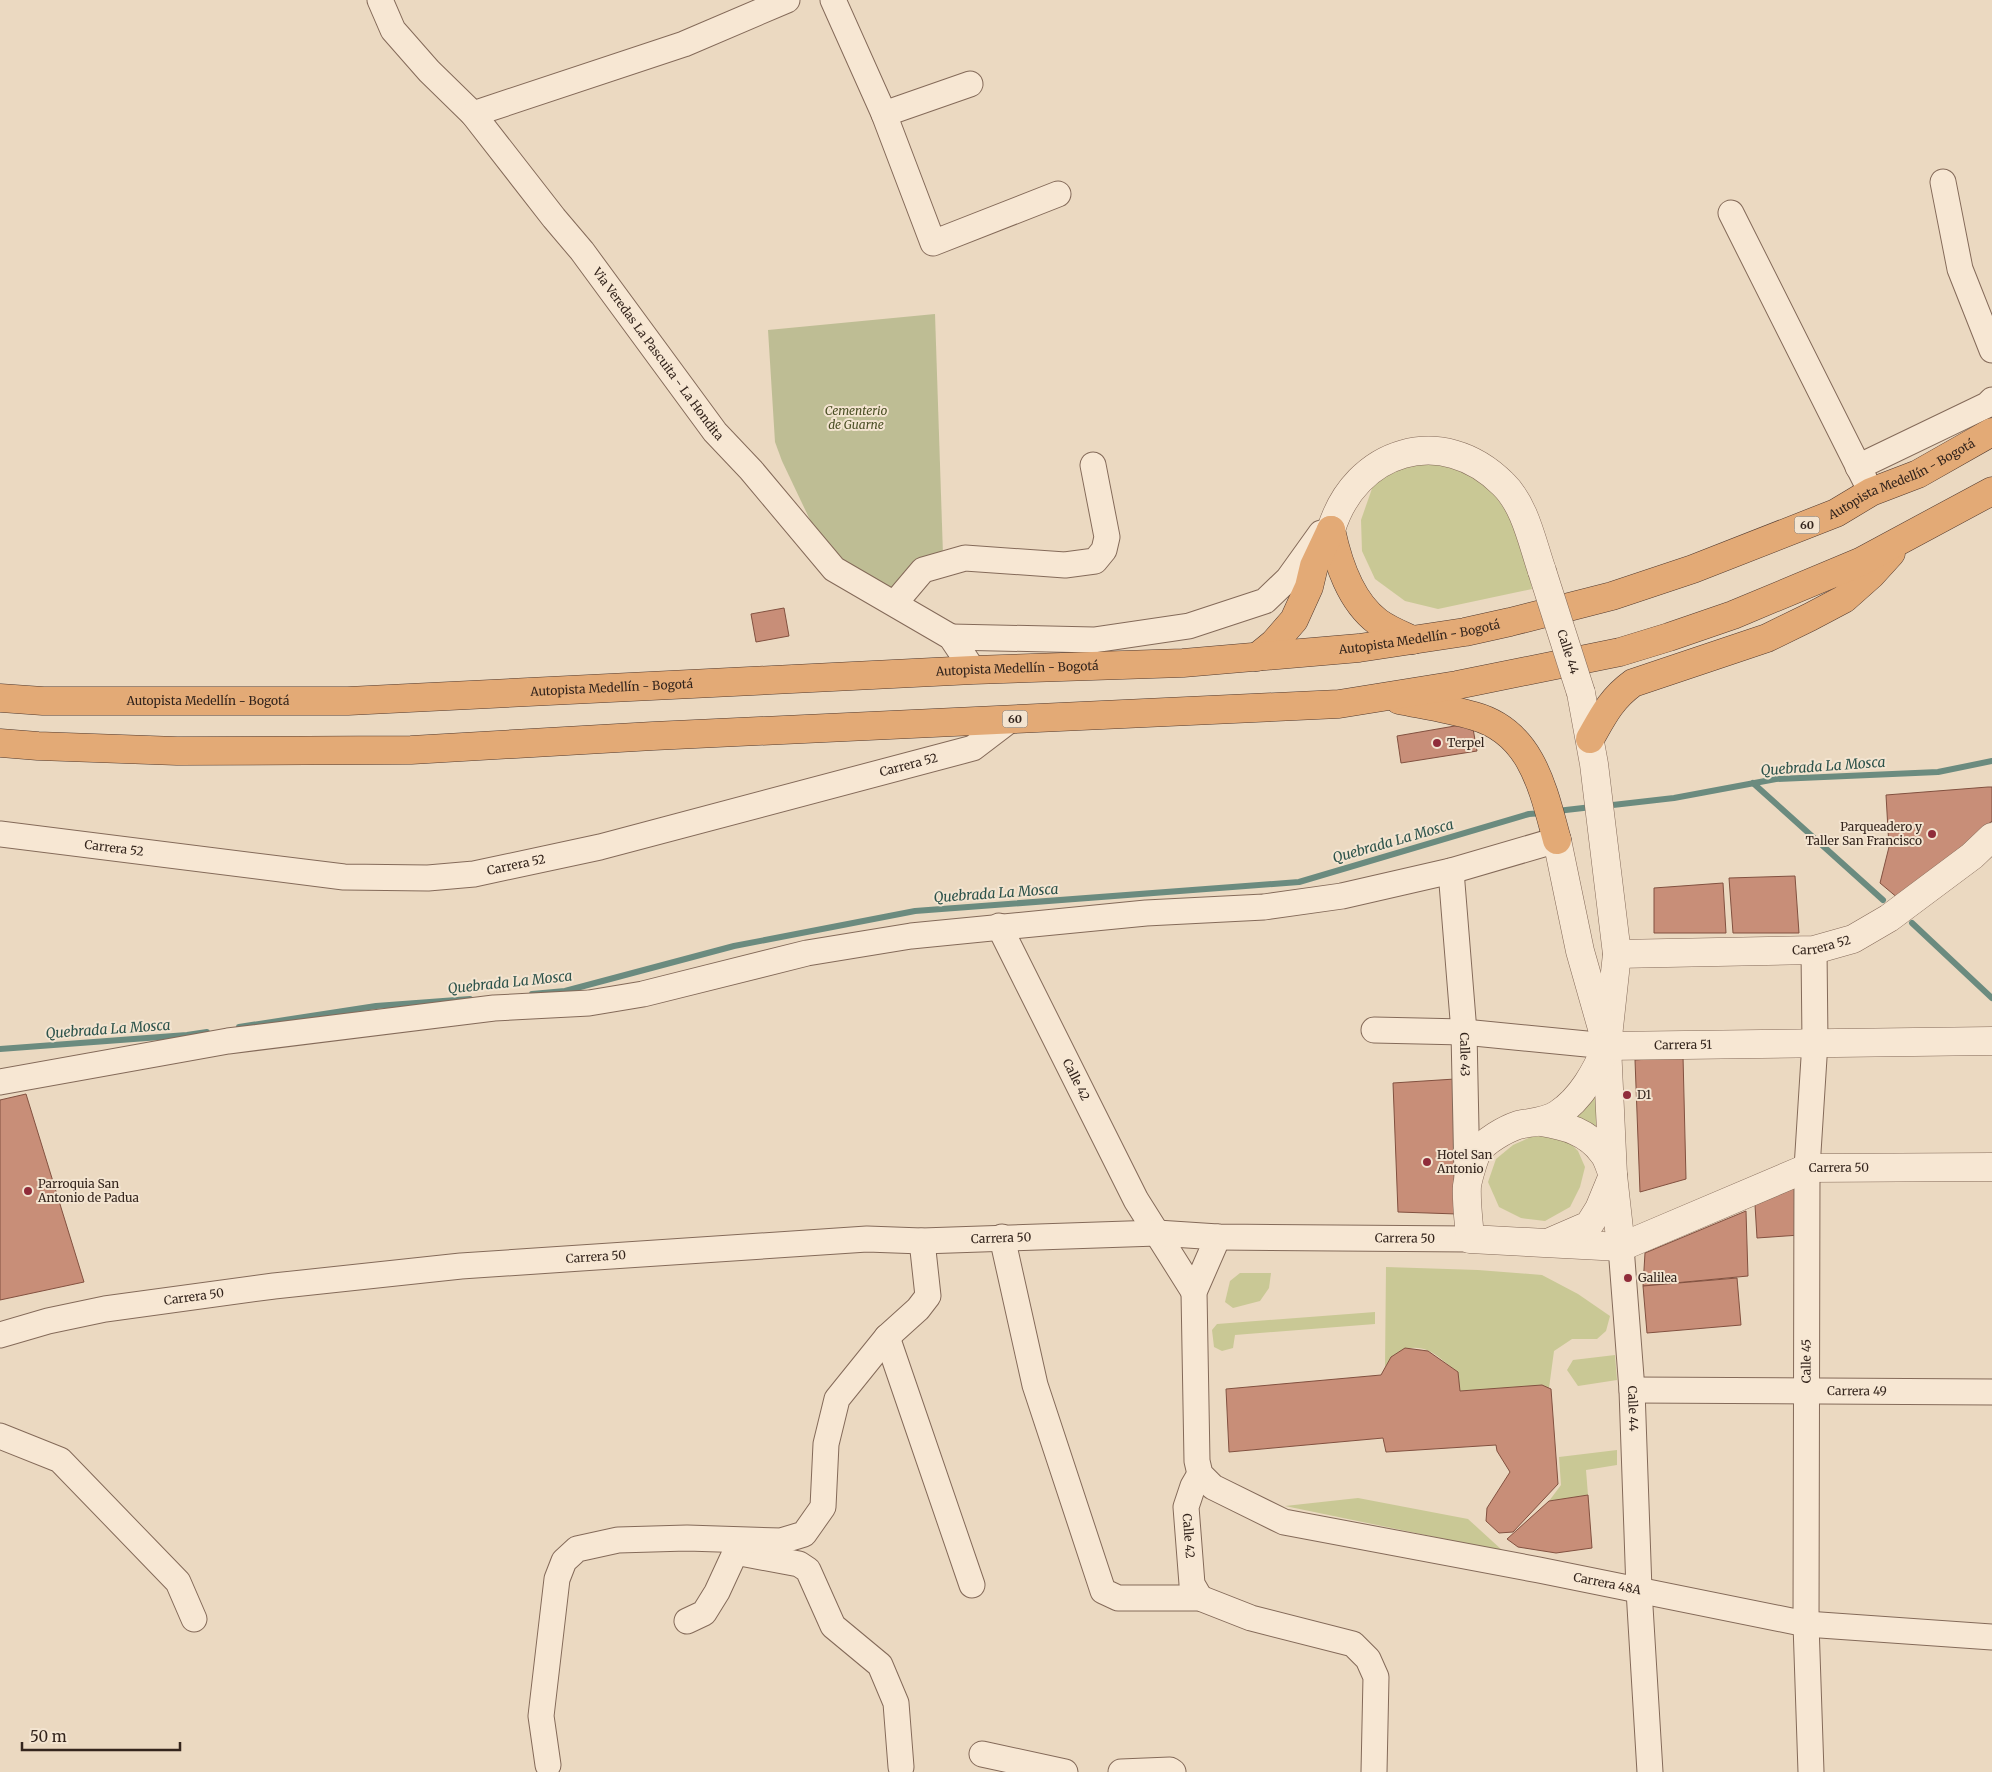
<svg xmlns="http://www.w3.org/2000/svg" width="1992" height="1772" viewBox="0 0 1992 1772" font-family="Merriweather,serif">
<style>
.green{fill:#c9c895}
.cemetery{fill:#bebd94}
.lines{fill:none;stroke-linecap:round;stroke-linejoin:round}
.stream{stroke:#6b8b7f;stroke-width:6}
.building{fill:#c88e78;stroke:#825140}
.minor-casing{stroke:#846a59;stroke-width:27}
.tertiary-casing{stroke:#846a59;stroke-width:29}
.trunk-casing{stroke:#51392e;stroke-width:29}
.minor{stroke:#f7e7d3;stroke-width:25}
.tertiary{stroke:#f7e7d3;stroke-width:28}
.trunk{stroke:#e3aa76;stroke-width:28}
.tertiary-bridge-casing{stroke:#846a59;stroke-width:29;stroke-linecap:butt}
.tertiary-bridge{stroke:#f7e7d3;stroke-width:28}
.poi-dot{fill:#902c3a;stroke:#f3e4d0;stroke-width:2}
.labels{text-anchor:middle;stroke-width:4;stroke-linejoin:round;paint-order:stroke}
.shield{fill:#f3e4d0;stroke:#6d5e53;stroke-width:1}
.shield-label{font-size:11px;font-weight:bold;fill:#34251d}
.street-label{font-size:12px;fill:#34251d;stroke:#f3e4d0}
.park-label{font-size:12px;font-style:italic;fill:#4a4f24;stroke:#f3e4d0}
.poi-label{font-size:12px;fill:#34251d;stroke:#f3e4d0;text-anchor:start}
.water-label{font-size:14px;font-style:italic;fill:#2d534b;stroke:#f3e4d0}
</style>
<rect width="100%" height="100%" fill="#ebd9c1"/>
<g class="green">
<polygon points="1421,457 1491,481 1517,517 1532,589 1438,609 1405,601 1375,579 1362,551 1361,520 1375,480"/>
<polygon points="1602,1075 1603,1142 1569,1117"/>
<polygon points="1533,1136 1565,1138 1578,1151 1585,1167 1580,1187 1570,1207 1545,1221 1521,1218 1499,1207 1488,1182 1496,1159 1513,1145"/>
<path d="M1386,1267L1478,1270L1542,1275L1578,1294L1610,1316L1606,1331L1597,1339H1572L1554,1351L1549,1388L1535,1386L1460,1391L1458,1372C1449,1366 1439,1356 1429,1351C1411,1343 1394,1351 1385,1367Z"/>
<polygon points="1240,1273 1271,1273 1269,1288 1260,1301 1233,1308 1225,1302 1230,1281"/>
<polygon points="1375,1312 1375,1324 1235,1335 1233,1348 1222,1351 1214,1347 1212,1330 1217,1324"/>
<polygon points="1615,1355 1617,1380 1578,1386 1567,1370 1573,1360"/>
<polygon points="1617,1450 1617,1465 1586,1470 1588,1495 1549,1501 1561,1485 1559,1457"/>
<polygon points="1358,1498 1468,1519 1503,1551 1285,1506"/>
</g>
<polygon class="cemetery" points="935,314 943,555 893,590 841,564 811,522 782,461 775,442 768,330"/>
<g class="lines">
<g class="stream">
<polyline points="1753,783 1883,900"/>
<polyline points="1604,806 1674,798 1776,779 1938,772 1992,761"/>
<polyline points="1557,811 1592,807"/>
<polyline points="1912,923 1992,998"/>
<polyline points="532,994 565,991 734,946 915,911 1299,882 1529,814 1542,813"/>
<polyline points="239,1027 376,1006 470,999"/>
<polyline points="0,1049 187,1035 207,1032"/>
</g>
</g>
<g class="building">
<polygon points="784,608 789,636 756,642 751,614"/>
<polygon points="1472,723 1477,751 1401,763 1397,736"/>
<polygon points="1988,787 1992,787 1992,821 1899,899 1880,883 1889,847 1886,795"/>
<polygon points="1795,876 1799,933 1733,933 1729,878"/>
<polygon points="1723,883 1726,933 1654,933 1654,888"/>
<polygon points="1683,1056 1686,1179 1640,1192 1635,1060"/>
<polygon points="1455,1079 1457,1214 1398,1212 1393,1083"/>
<polygon points="26,1094 84,1282 0,1300 0,1100"/>
<polygon points="1797,1187 1800,1235 1757,1238 1755,1205"/>
<polygon points="1746,1211 1748,1276 1643,1286 1645,1253"/>
<polygon points="1737,1278 1741,1325 1647,1333 1643,1286"/>
<polygon points="1405,1348 1428,1351 1458,1372 1460,1391 1542,1385 1551,1389 1558,1484 1513,1532 1499,1533 1486,1521 1487,1508 1510,1472 1497,1451 1496,1445 1386,1452 1383,1438 1229,1452 1226,1389 1381,1375 1391,1357"/>
<polygon points="1588,1495 1592,1548 1556,1553 1518,1547 1507,1539 1549,1501"/>
</g>
<g class="lines">
<g class="minor-casing">
<g id="minor">
<path id="s1" d="M380,0L393,30L429,71L473,114L554,218L582,251L715,432L751,470L834,569L951,637L973,670"/>
<polyline points="833,0 884,114 933,243 1058,194"/>
<polyline points="473,114 684,44 787,0"/>
<polyline points="884,114 970,84"/>
<polyline points="1943,182 1960,269 1992,350"/>
<polyline points="1731,213 1871,492"/>
<polyline points="1858,467 1987,405 1992,400"/>
<polyline points="895,603 923,570 965,558 1065,565 1095,561 1104,550 1107,537 1093,465"/>
<polyline points="951,637 1094,640 1189,626 1265,601 1288,579 1321,533"/>
<path id="s2" d="M0,834L344,877L428,878L474,874L600,847L973,748L1011,719"/>
<path id="s3" d="M1451,871L1464,1032L1467,1178"/>
<path id="s4" d="M999,926L1136,1200L1194,1292"/>
<polyline points="1374,1030 1464,1032 1607,1046"/>
<polyline points="0,1082 228,1041 494,1008 589,1003 643,994 807,953 911,936 1146,913 1264,907 1342,896 1451,871 1557,840"/>
<polyline points="1002,1237 1035,1385 1103,1591 1118,1598 1200,1598 1251,1618 1353,1644 1368,1659 1376,1677 1374,1772"/>
<path id="s5" d="M1218,1237L1194,1292L1197,1461L1200,1474L1213,1487L1284,1522L1539,1570L1806,1624L1992,1637"/>
<path id="s6" d="M1621,1247L1632,1390L1639,1590L1650,1772"/>
<path id="s7" d="M0,1335L48,1321L105,1309L274,1286L461,1266L867,1239L922,1241L1157,1233L1218,1237L1470,1239"/>
<polyline points="887,1337 972,1585"/>
<path id="s8" d="M1632,1390L1992,1392"/>
<polyline points="0,1436 60,1460 178,1582 194,1619"/>
<path id="s9" d="M1200,1474L1193,1486L1186,1507L1192,1584L1200,1598"/>
<polyline points="735,1552 799,1564 808,1570 833,1626 880,1665 896,1703 901,1767"/>
<polyline points="687,1621 704,1613 717,1592 735,1553"/>
<polyline points="982,1754 1065,1772"/>
<polyline points="548,1765 541,1716 557,1579 564,1561 577,1549 618,1540 687,1538 781,1541 804,1534 823,1507 826,1444 837,1399 887,1337 918,1309 928,1296 922,1241"/>
<polyline points="1121,1772 1170,1770 1173,1772"/>
<path id="s10" d="M1811,1772L1806,1624L1807,1168L1815,1042L1814,950"/>
</g>
</g>
<g class="tertiary-casing">
<g id="tertiary">
<path d="M1331,530C1355,450 1442,423 1503,484C1525,505 1532,542 1542,571"/>
<polyline points="1581,693 1594,764 1617,954 1607,1046 1613,1175 1621,1247"/>
<polyline points="1557,840 1580,951 1603,1032"/>
<path id="s11" d="M1617,954L1814,950L1853,939L1889,918L1972,856L1992,837"/>
<path id="s12" d="M1607,1046C1596,1071 1582,1098 1558,1114C1546,1122 1532,1122 1518,1125C1506,1129 1484,1141 1477,1153C1474,1158 1468,1179 1467,1186C1466,1203 1469,1222 1470,1239L1621,1247L1807,1168L1992,1167"/>
<path id="s13" d="M1607,1046L1992,1041"/>
<path d="M1541,1122C1566,1126 1588,1132 1603,1153C1608,1159 1610,1169 1613,1175L1599,1209L1589,1225L1552,1241"/>
</g>
</g>
<g class="trunk-casing">
<g id="trunk">
<path d="M1331,530C1338,563 1350,601 1378,622C1389,630 1402,635 1413,640"/>
<polyline points="1257,657 1274,643 1294,620 1309,587 1314,566 1331,530"/>
<path id="s14" d="M0,698L43,701H348L973,670L1183,663L1359,648L1465,632L1510,622L1612,596L1693,569L1836,513L1871,492L1918,474L1992,432"/>
<path d="M1399,700C1424,705 1450,709 1474,716C1532,732 1543,789 1557,840"/>
<path d="M1590,739C1603,716 1611,699 1633,683L1767,638L1810,617L1844,599L1871,575L1891,553"/>
<polyline points="0,743 38,746 177,751 411,750 653,736 1339,704 1457,685 1620,652 1669,637 1733,615 1860,562 1992,491"/>
</g>
</g>
<use href="#minor" class="minor"/>
<use href="#tertiary" class="tertiary"/>
<use href="#trunk" class="trunk"/>
<g class="tertiary-bridge-casing">
<g id="tertiary-bridge">
<path id="s15" d="M1542,571L1581,693"/>
</g>
</g>
<use href="#tertiary-bridge" class="tertiary-bridge"/>
</g>
<g class="poi-dot">
<circle cx="1437" cy="743" r="5"/>
<circle cx="1932" cy="834" r="5"/>
<circle cx="1627" cy="1095" r="5"/>
<circle cx="1427" cy="1162" r="5"/>
<circle cx="28" cy="1191" r="5"/>
<circle cx="1628" cy="1278" r="5"/>
</g>
<g class="labels">
<g class="shield">
<rect x="1794.5" y="516.5" width="25" height="17" rx="4"/>
<rect x="1002.5" y="710.5" width="25" height="17" rx="4"/>
</g>
<g class="shield-label">
<text x="1807" y="529">60</text>
<text x="1015" y="723">60</text>
</g>
<g class="street-label">
<text dy="4" stroke="none"><textPath href="#s1" startOffset="452">Via Veredas La Pascuita - La Hondita</textPath></text>
<text dy="4" stroke="none"><textPath href="#s14" startOffset="1932">Autopista Medellín - Bogotá</textPath></text>
<text dy="4" stroke="none"><textPath href="#s14" startOffset="1422">Autopista Medellín - Bogotá</textPath></text>
<text dy="4" stroke="none"><textPath href="#s15" startOffset="85">Calle 44</textPath></text>
<text dy="4" stroke="none"><textPath href="#s14" startOffset="1018">Autopista Medellín - Bogotá</textPath></text>
<text dy="4" stroke="none"><textPath href="#s14" startOffset="612">Autopista Medellín - Bogotá</textPath></text>
<text dy="4" stroke="none"><textPath href="#s14" startOffset="208">Autopista Medellín - Bogotá</textPath></text>
<text dy="4" stroke="none"><textPath href="#s2" startOffset="925">Carrera 52</textPath></text>
<text dy="4" stroke="none"><textPath href="#s2" startOffset="115">Carrera 52</textPath></text>
<text dy="4" stroke="none"><textPath href="#s2" startOffset="520">Carrera 52</textPath></text>
<text dy="4" stroke="none"><textPath href="#s11" startOffset="205">Carrera 52</textPath></text>
<text dy="4" stroke="none"><textPath href="#s13" startOffset="76">Carrera 51</textPath></text>
<text dy="4" stroke="none"><textPath href="#s3" startOffset="184">Calle 43</textPath></text>
<text dy="4" stroke="none"><textPath href="#s4" startOffset="172">Calle 42</textPath></text>
<text dy="4" stroke="none"><textPath href="#s12" startOffset="650">Carrera 50</textPath></text>
<text dy="4" stroke="none"><textPath href="#s7" startOffset="1008">Carrera 50</textPath></text>
<text dy="4" stroke="none"><textPath href="#s7" startOffset="1412">Carrera 50</textPath></text>
<text dy="4" stroke="none"><textPath href="#s7" startOffset="602">Carrera 50</textPath></text>
<text dy="4" stroke="none"><textPath href="#s7" startOffset="198">Carrera 50</textPath></text>
<text dy="4" stroke="none"><textPath href="#s10" startOffset="411">Calle 45</textPath></text>
<text dy="4" stroke="none"><textPath href="#s8" startOffset="225">Carrera 49</textPath></text>
<text dy="4" stroke="none"><textPath href="#s6" startOffset="162">Calle 44</textPath></text>
<text dy="4" stroke="none"><textPath href="#s9" startOffset="65">Calle 42</textPath></text>
<text dy="4" stroke="none"><textPath href="#s5" startOffset="669">Carrera 48A</textPath></text>
</g>
<g class="park-label">
<text x="856" y="415">Cementerio<tspan x="856" dy="14">de Guarne</tspan></text>
</g>
<g class="poi-label">
<text x="1447" y="747">Terpel</text>
<text x="1922" y="831" text-anchor="end">Parqueadero y<tspan x="1922" dy="14">Taller San Francisco</tspan></text>
<text x="1637" y="1099">D1</text>
<text x="1437" y="1159">Hotel San<tspan x="1437" dy="14">Antonio</tspan></text>
<text x="38" y="1188">Parroquia San<tspan x="38" dy="14">Antonio de Padua</tspan></text>
<text x="1638" y="1282">Galilea</text>
</g>
<g class="water-label">
<text transform="translate(1823 766) rotate(-4)" y="5">Quebrada La Mosca</text>
<text transform="translate(1393 841) rotate(-16)" y="5">Quebrada La Mosca</text>
<text transform="translate(996 893) rotate(-4)" y="5">Quebrada La Mosca</text>
<text transform="translate(510 982) rotate(-6)" y="5">Quebrada La Mosca</text>
<text transform="translate(108 1029) rotate(-4)" y="5">Quebrada La Mosca</text>
</g>
</g>
<path d="M22 1742v8h158v-8" fill="none" stroke="#34251d" stroke-width="2.5"/>
<text x="30" y="1742" font-size="15" fill="#34251d" stroke="#f3e4d0" stroke-width="4" paint-order="stroke">50 m</text>
</svg>
